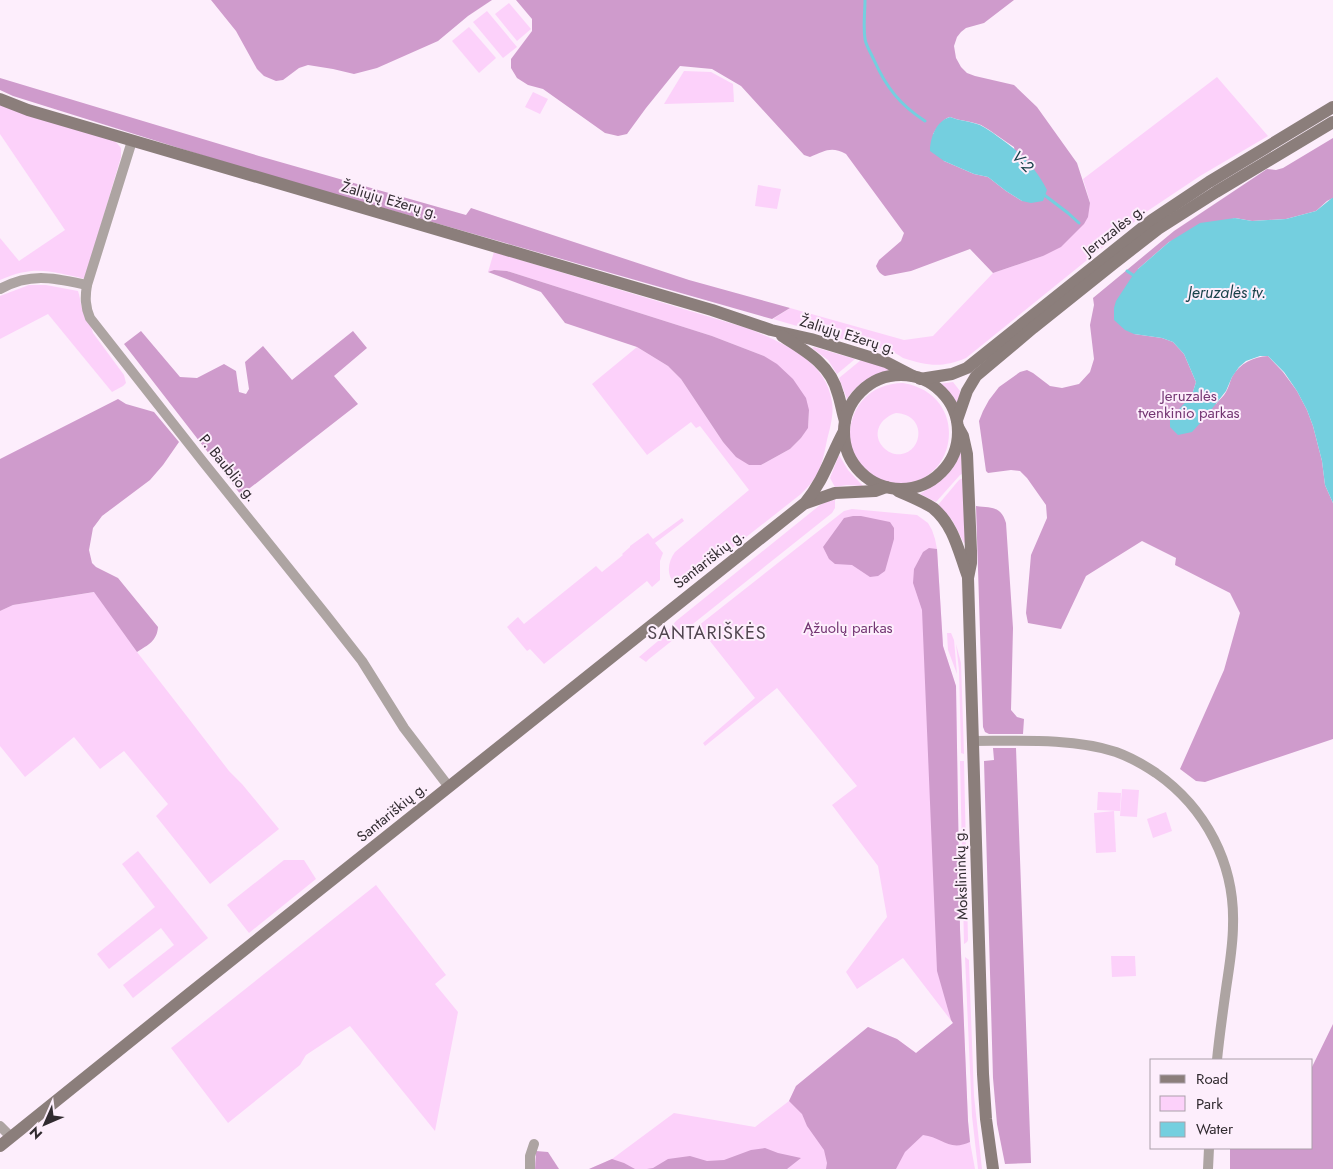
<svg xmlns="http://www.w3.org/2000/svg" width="1333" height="1169" viewBox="0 0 1333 1169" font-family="Jost,sans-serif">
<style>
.green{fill:#fcd1fa;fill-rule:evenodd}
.forest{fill:#cf9bcc;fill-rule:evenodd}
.water{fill:#74cfdf}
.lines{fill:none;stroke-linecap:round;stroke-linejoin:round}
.stream{stroke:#74cfdf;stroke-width:3}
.street{stroke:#ada4a2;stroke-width:10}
.secondary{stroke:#8b7e7b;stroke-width:12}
.labels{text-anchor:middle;stroke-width:4;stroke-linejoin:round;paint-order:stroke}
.street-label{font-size:15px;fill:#312b30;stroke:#fdeefc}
.park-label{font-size:15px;fill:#733572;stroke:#fdeefc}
.water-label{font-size:16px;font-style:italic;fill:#174149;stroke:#fdeefc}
.quarter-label{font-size:18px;letter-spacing:1px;fill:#514550;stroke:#fdeefc}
</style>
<rect width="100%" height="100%" fill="#fdeefc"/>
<g class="green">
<polygon points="509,3 531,29 517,41 495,14"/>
<polygon points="487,11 517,47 503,58 473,22"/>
<polygon points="469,27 496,58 479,73 452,41"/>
<polygon points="684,71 711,72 733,84 734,102 664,104"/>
<path d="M1217,77L1268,136L1200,176L1149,210L966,358C942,368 928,366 903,358C900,356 897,354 893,352C884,349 875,347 866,345H862L773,319L790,308L904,340L933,336L993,273L1043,256L1090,202L1083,179Z"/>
<polygon points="533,92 548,99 540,114 525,107"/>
<path d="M0,104L115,141L121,148V157L85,279C50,271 34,265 0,280V238L19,261L65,230L0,134Z"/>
<polygon points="758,185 781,189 777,209 755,206"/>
<path d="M494,252L750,329C784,344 826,360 832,402C834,414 830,428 827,440C822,465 820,476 801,494L684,586L680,587C665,579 667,563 675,552L749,490L700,426L696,428L691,422L647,455L592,384L637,347L668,366L681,379L723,442L749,465H761L790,449L801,438L808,427L809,410L764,356L712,336L507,271L494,270L488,272Z"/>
<path d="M29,285H46L78,291C80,296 80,302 82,308C85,317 91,323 93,333L124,375L126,383L123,386L112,392L48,314L0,339V296Z"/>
<polygon points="814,347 855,359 837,374 828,360 812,348"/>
<path d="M861,360L890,369V370C872,375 857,383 847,399L839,378Z"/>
<polygon points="953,382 960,391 958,406 950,394 939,384"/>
<path d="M903,383C974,395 957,492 892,483C832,474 837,384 903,383ZM896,413C930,415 922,458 895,454C889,453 883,448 880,443C873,429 883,417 896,413Z"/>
<path d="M961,451L962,474L960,475L936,502L920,494C940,482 953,475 961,451Z"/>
<polygon points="839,455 848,470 863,486 847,485 835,487 830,478"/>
<polygon points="963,478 965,542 964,543 952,520 938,505 959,480"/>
<polygon points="835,500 835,508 832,513 649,659 646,662 639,657 664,636 676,621 820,505 828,501"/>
<polygon points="852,509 917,515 928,523 932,530 935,539 937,549 943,646 956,686 960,929 968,1121 970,1142 975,1169 589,1169 612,1159 674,1113 755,1127 789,1101 796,1086 868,1027 897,1039 916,1053 953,1023 903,958 857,989 846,972 887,917 878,866 832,805 857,786 777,688 705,746 703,743 755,698 698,626 844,511"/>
<polygon points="682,518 684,521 655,543 663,553 660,561 660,580 652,587 647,581 544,664 530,649 527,651 507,627 518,617 524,624 596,566 602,572 623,555 622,554 630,547 630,546 648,533 653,539"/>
<polygon points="95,592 137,652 189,719 229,771 242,784 279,829 210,884 156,816 168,804 124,751 100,769 74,737 25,777 0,746 0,611 13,605"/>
<polygon points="947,633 951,633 954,640 957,674 948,650"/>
<polygon points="956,644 961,663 964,754 961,753 959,670"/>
<polygon points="960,761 964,761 968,940 967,942 964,944"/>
<polygon points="1122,789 1139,790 1137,817 1120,816"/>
<polygon points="1098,792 1121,793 1120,811 1097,810"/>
<polygon points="1114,811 1116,852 1096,853 1094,813"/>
<polygon points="1166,812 1172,831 1153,838 1147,819"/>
<polygon points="138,851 208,938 133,998 123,985 174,945 161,928 109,969 97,954 155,907 122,864"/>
<polygon points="284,860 304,860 316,879 249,933 227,905"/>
<polygon points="376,885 446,975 435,984 458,1012 435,1131 350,1026 306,1055 300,1065 228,1123 171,1048"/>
<polygon points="1111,956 1135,956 1136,976 1112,977"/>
<polygon points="965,957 969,960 969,963 974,1096 982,1169 978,1169 972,1116"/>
</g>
<g class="forest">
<polygon points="211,0 492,0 468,16 438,41 377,68 354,74 333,69 308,65 299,68 283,80 276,81 264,76 257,69 236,31"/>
<path d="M516,0H1014L984,23L966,28L961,32L957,37L954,46L956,58L961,67L967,73L975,76L1014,85L1037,107L1077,163L1090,203L1088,217L1084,224L1061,247L1043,256L993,273L970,249L911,271L885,276C880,274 878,271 876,266L879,260L901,241L904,233L846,154C831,146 825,151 810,157L804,155L741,86L712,69L680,66L646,108L627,134L618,136L605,133L543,89L528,85L517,78L511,68V59L532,31V19ZM950,117C960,121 971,121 981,125C992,131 1003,140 1014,147L1022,201L1006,191L988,177L974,174L944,161L933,134C937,128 942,119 950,117Z"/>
<polygon points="0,78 259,156 466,215 471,208 689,280 790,308 772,319 246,169 13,96 0,90"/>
<path d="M1333,138V198L1327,201L1316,211L1286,219L1252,221L1235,218L1169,242L1138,269L1134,334L1162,338L1173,342L1184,354L1196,382L1192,395L1216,404C1219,400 1224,396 1226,392C1229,387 1230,381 1232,377C1240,363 1253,357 1268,356L1283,372L1297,391L1307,410L1313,426L1322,461L1325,485L1333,503V739L1205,782L1196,781L1180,769L1224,670L1240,613L1230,593L1175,565L1176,558L1142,541L1086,576L1061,629L1028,623L1026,613L1031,555L1047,518L1046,505L1027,478L1020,471L1011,470L988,473L986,471L979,421L983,411L989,400L999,387L1020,372L1027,370L1033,373L1050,386L1062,388L1079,384L1090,372L1094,359L1090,325L1094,305L1093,298L1174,231L1267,169L1276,170L1283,168Z"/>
<polygon points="494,270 507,271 712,336 764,356 777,364 793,379 806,398 809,410 808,428 801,438 790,449 761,465 749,465 736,457 723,442 681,379 668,366 637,347 565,323 541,292 488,272"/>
<polygon points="141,331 180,377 197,378 224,364 236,371 239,392 246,394 249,389 245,362 263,346 292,380 353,331 367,348 334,376 358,404 241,495 124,344"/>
<path d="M118,399L126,404L154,412L179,442L163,465L150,480L102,516L93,528L89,550L92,563L96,567L118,578L158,627C157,641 148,645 137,652L94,592L13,605L0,611V459Z"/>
<path d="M976,506C992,508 1001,506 1006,523L1013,628L1011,710L1017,717L1024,719L1023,734H989L985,732L983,727Z"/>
<polygon points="853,516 861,516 890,522 894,528 894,539 885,571 878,576 870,577 852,565 835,564 829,559 823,547 844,518"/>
<path d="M929,548L937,549L943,646L956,686L960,929L968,1121L970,1142C949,1152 942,1137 923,1135L905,1152L896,1169H826L827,1163L824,1150L807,1126L802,1114L789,1101L796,1086L868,1027L897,1039L916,1053L953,1023L951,1020L937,971L922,610L913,583L914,569L923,552Z"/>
<polygon points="993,748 1016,748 1031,1163 1005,1164 997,1124 993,1078 984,761 994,760"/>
<polygon points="1333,1024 1333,1169 1230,1169 1230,1148 1312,1148 1312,1067"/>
<polygon points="765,1148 778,1153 801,1158 787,1169 647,1169 653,1168 668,1159 690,1156 707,1161 724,1160 751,1150"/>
<polygon points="536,1151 548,1152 559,1169 535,1169"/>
<polygon points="612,1159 624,1163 635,1169 589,1169"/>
</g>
<g class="water">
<path d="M950,117C960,121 970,121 980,125C986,128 992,132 997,136C1019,151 1035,166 1047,190L1043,201L1031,203L1022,201L1006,191L988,177L974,174L944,161L930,151C930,138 936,121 950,117Z"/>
<polygon points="1332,198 1333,198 1333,503 1325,485 1322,461 1313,426 1307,410 1297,391 1284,372 1268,356 1260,356 1246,361 1239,367 1232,377 1226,391 1203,420 1192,432 1178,435 1170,427 1170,419 1192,395 1196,382 1184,354 1173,342 1162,338 1134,334 1125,330 1114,320 1114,308 1116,301 1133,275 1138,269 1169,242 1200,223 1235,218 1252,221 1286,219 1316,211"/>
</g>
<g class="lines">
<g class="stream">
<path d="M865,0C865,12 863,26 865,39C866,46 871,53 874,60C886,87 900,105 925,121"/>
<polyline points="1043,194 1068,213 1079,223"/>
<polyline points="1127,271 1133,275"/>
</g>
<g class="street">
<path d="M132,141L87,285C85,297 85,306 90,318L204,463L326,615L362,661L404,728L449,787"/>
<path d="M0,289C31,272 54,278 87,285"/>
<path d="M973,741C1018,741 1073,738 1116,752C1130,757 1144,765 1156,773C1206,808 1235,864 1233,925C1233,949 1228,973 1225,996C1222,1018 1219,1039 1217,1060"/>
<polyline points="0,1126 11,1137"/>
<polyline points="530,1169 530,1156 534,1144"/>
<polyline points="1208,1169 1209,1148"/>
</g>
<g class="secondary">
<polyline points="0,99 28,110 712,310 771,330 811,339 886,362 913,376"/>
<path d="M782,336C806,351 831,365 838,394C841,403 842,412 845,421"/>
<circle cx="901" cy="432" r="57"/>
<polyline points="920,379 952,374 967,368 1152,220 1209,182 1333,107"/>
<polyline points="957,420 967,391 976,376 1033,328 1113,264 1158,229 1216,192 1333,122"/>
<polyline points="958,427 963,436 967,454 971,551 971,563 968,578 983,1074 986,1119 993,1169"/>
<path d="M898,491C909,496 922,501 933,508C954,525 959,553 968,577"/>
<polyline points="806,503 835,493 875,491 886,487"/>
<path d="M0,1146L189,994L805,503C824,480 830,457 844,431"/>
</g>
</g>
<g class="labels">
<g class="street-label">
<text transform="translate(390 200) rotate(16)" y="5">Žaliųjų Ežerų g.</text>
<text transform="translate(1114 230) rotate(-38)" y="5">Jeruzalės g.</text>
<text transform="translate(848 335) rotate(17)" y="5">Žaliųjų Ežerų g.</text>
<text transform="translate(228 468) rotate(51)" y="5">P. Baublio g.</text>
<text transform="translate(709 559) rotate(-38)" y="5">Santariškių g.</text>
<text transform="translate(392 812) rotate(-39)" y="5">Santariškių g.</text>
<text transform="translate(961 874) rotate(-92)" y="5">Mokslininkų g.</text>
</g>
<g class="park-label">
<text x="1189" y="401">Jeruzalės<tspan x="1189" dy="17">tvenkinio parkas</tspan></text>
<text x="848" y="633">Ąžuolų parkas</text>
</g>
<g class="water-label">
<text transform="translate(1023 161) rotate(45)" y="6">V-2</text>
<text x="1227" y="298">Jeruzalės tv.</text>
</g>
<g class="quarter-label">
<text x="707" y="639">SANTARIŠKĖS</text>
</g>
</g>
<rect x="1150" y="1059" width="162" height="90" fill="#fdeefc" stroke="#aba0aa"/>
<rect x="1160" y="1075" width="25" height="8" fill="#8b7e7b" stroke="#aba0aa"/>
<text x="1196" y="1084" font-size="15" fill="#312b30">Road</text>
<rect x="1160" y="1096" width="25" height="15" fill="#fcd1fa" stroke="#aba0aa"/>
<text x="1196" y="1109" font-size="15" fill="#312b30">Park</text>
<rect x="1160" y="1122" width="25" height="15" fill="#74cfdf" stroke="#aba0aa"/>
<text x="1196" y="1134" font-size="15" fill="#312b30">Water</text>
<g transform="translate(45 1124) rotate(225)" stroke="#fdeefc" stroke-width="4" paint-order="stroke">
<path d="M0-4L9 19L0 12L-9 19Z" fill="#312b30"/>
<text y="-8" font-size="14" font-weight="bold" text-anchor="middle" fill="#312b30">N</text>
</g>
</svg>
